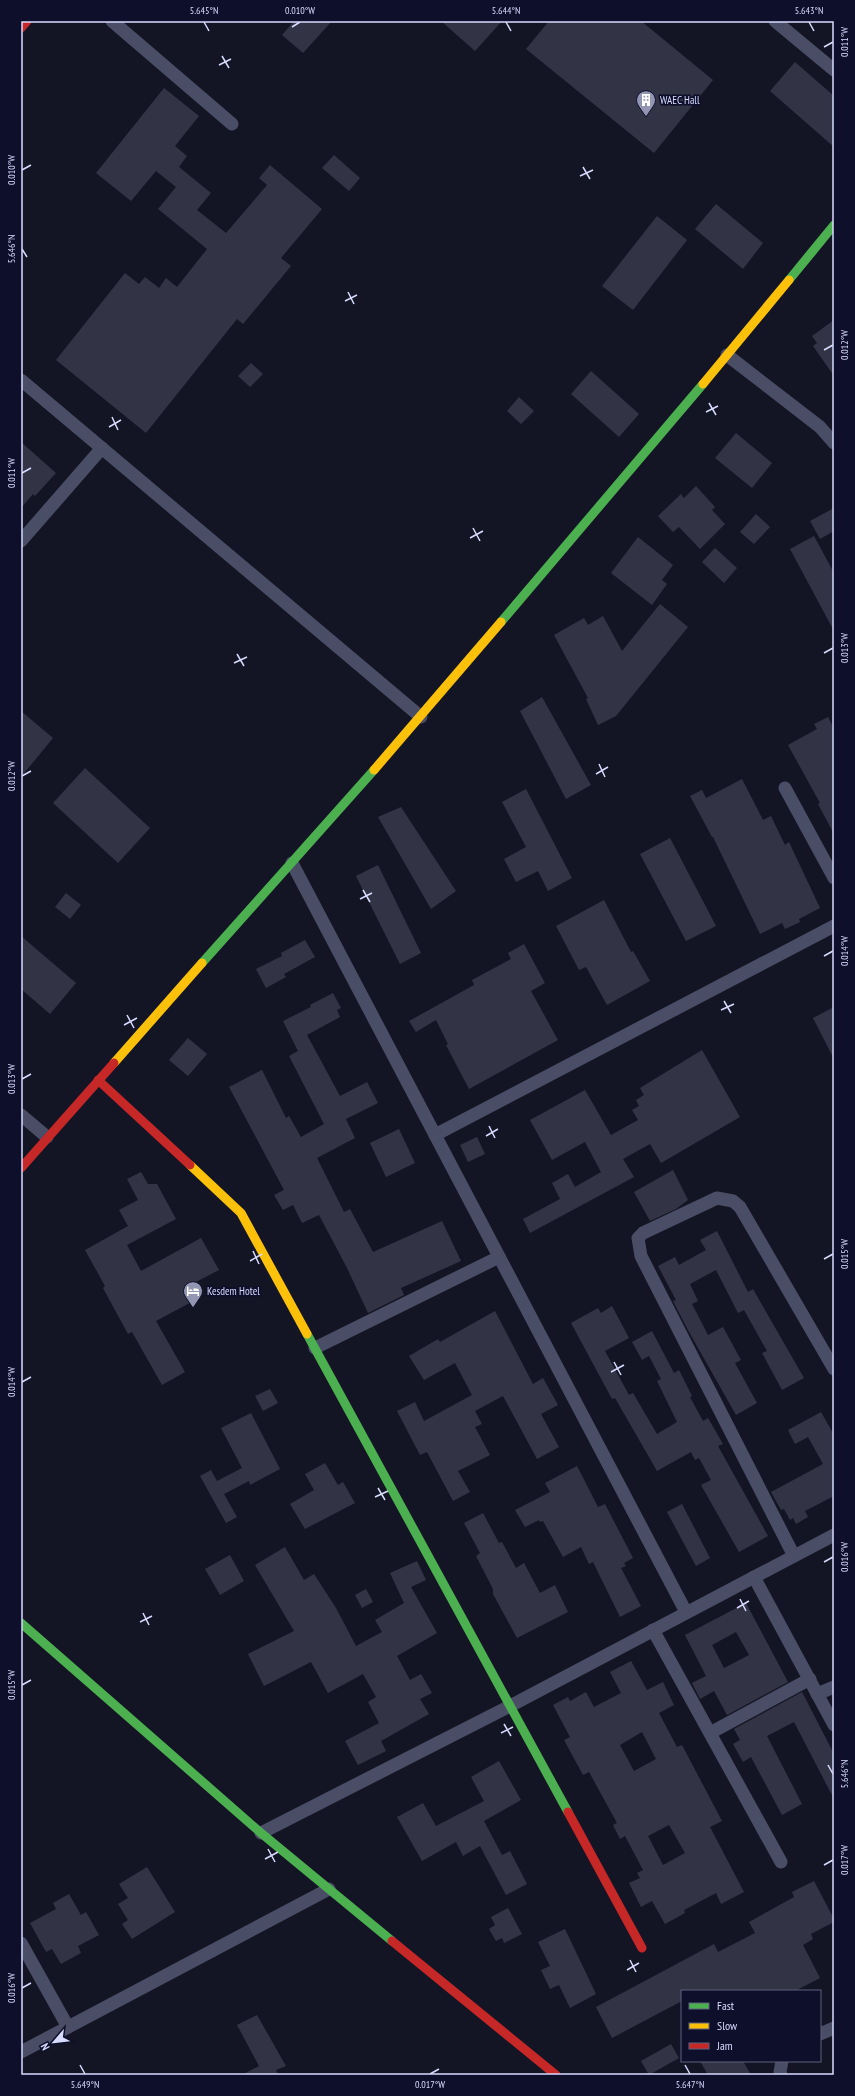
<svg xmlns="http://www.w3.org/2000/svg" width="855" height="2096" viewBox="0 0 855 2096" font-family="'PT Sans Narrow',sans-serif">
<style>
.building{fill:#323446;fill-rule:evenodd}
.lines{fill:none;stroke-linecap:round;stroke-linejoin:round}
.street{stroke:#494d65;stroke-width:13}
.fast{stroke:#4caf50;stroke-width:9}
.slow{stroke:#ffc107;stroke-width:9}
.jam{stroke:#c62828;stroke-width:9}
.ticks{fill:none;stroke:#d7dbff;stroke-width:1.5}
.labels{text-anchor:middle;stroke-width:3.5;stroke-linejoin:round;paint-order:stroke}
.poi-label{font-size:11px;fill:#d7dbff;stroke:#0e0f2a;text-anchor:start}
.neatline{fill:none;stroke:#d7dbff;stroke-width:1.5}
.ticks-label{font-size:10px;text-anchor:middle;fill:#d7dbff}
</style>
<rect width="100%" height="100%" fill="#141524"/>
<g class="building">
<polygon points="294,21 332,21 303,53 282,35"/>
<polygon points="441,21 502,21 475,51"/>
<polygon points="549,21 641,21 713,80 654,153 526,49"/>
<polygon points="795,62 834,96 834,147 770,91"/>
<polygon points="164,88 199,116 175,146 187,156 179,167 211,193 197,210 226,233 267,185 259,178 270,165 322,209 281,258 291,266 243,324 237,319 146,433 56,360 125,273 139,284 145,277 159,288 166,278 177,287 207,249 158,209 176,187 156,171 131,201 96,173"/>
<polygon points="334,155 360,178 349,191 322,168"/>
<polygon points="716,204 763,243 743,269 695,229"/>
<polygon points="657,216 687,240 633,310 602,286"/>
<polygon points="834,320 834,376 813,346 817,343 812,336"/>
<polygon points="251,363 263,374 250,387 238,376"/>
<polygon points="591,371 639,414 619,437 571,394"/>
<polygon points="519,397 534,411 521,424 507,411"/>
<polygon points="736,433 772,463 752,488 715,458"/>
<polygon points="21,442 56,473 35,496 33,494 21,508"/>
<polygon points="696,486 715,507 712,510 725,524 700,549 679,527 673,532 658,516 681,494 684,498"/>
<polygon points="834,508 834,531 820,539 810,521"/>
<polygon points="756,514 770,527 754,544 740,532"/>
<polygon points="814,536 834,573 834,631 790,549"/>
<polygon points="638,537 673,565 662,580 667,584 652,605 611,573"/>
<polygon points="715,548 737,568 724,583 702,562"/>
<polygon points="660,604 688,627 616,716 598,725 586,699 588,698 554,635 584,618 588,625 603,616 622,651"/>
<polygon points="542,697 591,785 566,799 520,711"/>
<polygon points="21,711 53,738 21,777"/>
<polygon points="828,717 834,729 834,834 818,804 820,803 788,745 817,729 814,724"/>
<polygon points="85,768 150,828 118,863 53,803"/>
<polygon points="742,779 763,820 771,816 785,845 789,842 820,908 799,919 800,922 785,929 782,923 760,934 713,837 712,837 690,796 702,790 706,798"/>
<polygon points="526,789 572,878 548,891 538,871 516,882 504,859 526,847 502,802"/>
<polygon points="401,807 456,891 431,909 378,817"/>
<polygon points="670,838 716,926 686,941 640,854"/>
<polygon points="378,865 421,953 400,964 356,876"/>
<polygon points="66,893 81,905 70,919 55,907"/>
<polygon points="604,900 631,952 633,951 650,981 607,1005 586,967 579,970 556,926"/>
<polygon points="21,936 76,983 50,1014 21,989"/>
<polygon points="305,940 315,957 284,974 286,977 266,988 256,969 282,956 281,953"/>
<polygon points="524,944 545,983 531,991 558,1040 469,1089 446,1045 448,1044 436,1020 416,1032 409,1021 474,985 472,980 511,959 508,953"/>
<polygon points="333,993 341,1008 337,1010 340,1017 307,1035 340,1096 367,1082 378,1103 346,1119 355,1138 317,1158 344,1212 350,1209 373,1252 442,1221 461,1261 401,1288 404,1295 368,1313 347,1268 319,1215 302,1223 293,1205 283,1210 274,1195 284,1190 229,1087 262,1070 286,1118 289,1116 301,1137 324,1124 289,1056 298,1051 283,1021 311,1007 310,1005"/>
<polygon points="834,1007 834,1059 813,1018"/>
<polygon points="188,1038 207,1054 188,1076 169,1060"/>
<polygon points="702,1050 740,1117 661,1163 650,1144 623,1159 634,1177 530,1233 523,1219 560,1199 552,1183 568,1174 575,1187 601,1172 585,1142 552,1160 530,1120 585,1090 611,1135 638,1120 632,1110 639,1106 636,1100 644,1095 640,1088"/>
<polygon points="399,1129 415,1163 386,1177 370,1143"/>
<polygon points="477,1137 485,1154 468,1162 460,1145"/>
<polygon points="673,1170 688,1200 676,1209 650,1221 634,1192"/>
<polygon points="141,1172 148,1184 157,1184 176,1219 127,1245 141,1271 201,1238 219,1270 192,1284 199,1298 156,1321 185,1372 162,1385 132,1332 128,1334 103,1288 105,1286 85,1250 128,1226 119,1210 138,1200 127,1179"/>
<polygon points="717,1231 748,1292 753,1289 804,1378 782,1390 762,1353 767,1351 744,1310 738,1313 716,1270 690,1284 698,1301 692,1304 708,1335 723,1327 741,1360 735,1363 757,1403 736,1415 689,1332 673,1301 676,1300 658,1266 675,1257 679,1265 706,1250 700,1240"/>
<polygon points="612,1306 629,1338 605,1351 629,1395 633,1393 657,1434 677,1422 657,1381 661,1379 649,1356 642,1360 632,1342 652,1331 674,1373 679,1370 692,1396 690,1397 703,1421 708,1418 723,1444 718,1446 768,1536 739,1552 701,1485 711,1480 699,1458 695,1460 691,1452 657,1471 615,1398 612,1399 571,1323 598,1308 601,1313"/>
<polygon points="495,1311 533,1384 543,1378 558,1405 541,1414 559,1447 537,1459 503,1396 475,1411 482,1424 475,1427 490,1455 458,1471 470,1492 453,1501 427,1452 420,1455 397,1411 415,1402 424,1421 472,1395 455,1363 424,1380 409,1356 438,1339 440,1342"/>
<polygon points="270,1389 278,1403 263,1411 255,1396"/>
<polygon points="821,1412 834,1435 834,1496 805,1511 808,1517 796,1524 793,1518 790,1520 784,1509 781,1510 771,1492 823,1464 808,1437 795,1444 788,1430"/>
<polygon points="251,1413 280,1469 250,1485 249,1481 224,1494 237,1517 226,1523 200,1476 211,1470 217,1481 242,1468 221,1428"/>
<polygon points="325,1463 338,1485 343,1482 355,1503 305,1529 290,1504 314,1490 305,1474"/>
<polygon points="577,1466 598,1507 605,1504 633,1558 624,1563 626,1566 621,1568 641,1606 620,1617 593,1562 589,1564 581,1547 563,1557 543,1521 540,1522 539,1520 525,1527 515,1510 550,1492 545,1483"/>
<polygon points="682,1504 710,1558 696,1566 667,1512"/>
<polygon points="483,1513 499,1543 502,1542 516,1568 524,1563 540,1593 555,1585 568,1612 517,1638 493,1594 493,1589 476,1556 480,1553 464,1523"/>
<polygon points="285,1547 304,1580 314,1574 336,1608 356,1646 382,1632 375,1620 404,1603 390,1573 417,1561 426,1580 411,1587 437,1633 397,1656 410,1680 421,1674 432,1693 420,1699 429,1714 381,1741 386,1751 358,1765 345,1741 379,1723 368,1702 376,1697 363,1674 328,1693 311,1662 264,1686 248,1654 294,1631 255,1565"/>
<polygon points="230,1555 244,1581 220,1595 205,1569"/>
<polygon points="366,1589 373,1602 362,1608 355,1595"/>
<path d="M746,1603L788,1682L727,1715L714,1691L700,1699L692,1683L706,1676L685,1635ZM736,1632L749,1655L724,1668L712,1645Z"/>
<path d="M631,1661L647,1690L663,1682L674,1705L659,1713L677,1747L682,1745L722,1821L710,1827L744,1892L721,1904L716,1893L684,1910L685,1913L665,1924L652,1901L641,1907L629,1883L640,1878L637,1873L643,1870L625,1836L620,1839L613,1825L617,1823L589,1772L583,1775L564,1740L570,1737L553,1705L568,1697L570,1701L586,1692L594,1707L621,1693L610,1672ZM642,1732L656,1759L634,1771L620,1745ZM669,1825L685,1853L663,1865L648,1836Z"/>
<polygon points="802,1692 834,1754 834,1799 794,1722 767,1736 802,1804 782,1815 751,1757 743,1762 733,1744 740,1740 734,1729"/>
<polygon points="499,1761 521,1800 484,1821 502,1855 510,1851 527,1884 506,1895 480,1846 463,1856 456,1842 422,1861 397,1817 423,1803 436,1826 484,1801 471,1777"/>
<polygon points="147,1867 175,1912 132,1939 122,1924 128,1920 118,1904 128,1898 119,1884"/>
<polygon points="814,1881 834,1919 834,1922 811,1934 813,1939 803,1945 820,1978 795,1991 682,1991 682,2001 612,2038 596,2007 714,1944 718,1952 755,1933 749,1922 794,1897 792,1892"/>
<polygon points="69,1894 81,1915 86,1912 99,1935 78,1946 81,1953 61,1964 52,1949 46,1952 30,1923 56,1909 53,1903"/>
<polygon points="508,1908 522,1934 504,1943 502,1938 496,1941 489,1929 495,1925 491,1917"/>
<polygon points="565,1929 596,1994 570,2008 559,1985 550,1989 541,1970 550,1966 538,1942"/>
<polygon points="257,2015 286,2066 276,2070 278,2075 242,2075 259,2066 237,2025"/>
<polygon points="671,2044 679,2058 649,2075 641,2061"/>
<polygon points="700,2061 743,2061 751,2075 708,2075"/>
</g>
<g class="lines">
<g class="street">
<polyline points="112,21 232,124"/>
<polyline points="775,21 834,70"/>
<polyline points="727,355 820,427 834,443"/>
<polyline points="21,380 421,717"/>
<polyline points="21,541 102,448"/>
<polyline points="785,788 834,878"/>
<polyline points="292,863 686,1612"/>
<polyline points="21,1115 47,1137"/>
<polyline points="435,1135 834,926"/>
<polyline points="315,1348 499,1257"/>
<polyline points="794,1556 641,1256 638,1238 643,1233 717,1198 733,1201 740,1207 834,1369"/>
<polyline points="754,1577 834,1725"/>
<polyline points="653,1630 781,1862"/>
<polyline points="817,1694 834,1687"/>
<polyline points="710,1733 810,1679"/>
<polyline points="261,1833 510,1706 834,1535"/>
<polyline points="21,1943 68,2027"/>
<polyline points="820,2034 834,2028"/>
<polyline points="21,2052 329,1889"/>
<polyline points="781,2075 780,2072 782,2061"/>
</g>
<g class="fast">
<polyline points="789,280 834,225"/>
<polyline points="501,622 703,384"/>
<polyline points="202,963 374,770"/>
<polyline points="307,1334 568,1812"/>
<polyline points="21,1623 261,1833 392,1941"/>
</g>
<g class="slow">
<polyline points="703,384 789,280"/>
<polyline points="374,770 501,622"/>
<polyline points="114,1063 202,963"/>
<polyline points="190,1165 241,1213 307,1334"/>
</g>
<g class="jam">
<polyline points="21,28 27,21"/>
<polyline points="98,1080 190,1165"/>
<polyline points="21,1168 114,1063"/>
<polyline points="568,1812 642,1948"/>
<polyline points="392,1941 556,2075"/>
</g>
</g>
<path class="ticks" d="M204,22L209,31M506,22L511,31M809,22L814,31M292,27L300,22M824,47L833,42M222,56L229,68M219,65L231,59M583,167L590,179M22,170L31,165M580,176L593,170M22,249L27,257M348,292L354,304M345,301L357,295M824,350L833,345M709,403L716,415M706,412L718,406M112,417L118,430M109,427L121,420M22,473L31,468M473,528L480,541M470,538L483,531M824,653L833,648M237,654L244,666M234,663L247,657M599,764L605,777M596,774L608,767M22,776L31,771M363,890L370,902M360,899L372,893M824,956L833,951M724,1001L731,1013M721,1010L734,1004M127,1015L134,1028M124,1025L137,1018M22,1079L31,1074M489,1126L495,1138M486,1136L498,1129M253,1251L259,1264M824,1259L833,1254M250,1261L262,1254M614,1362L621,1375M611,1372L624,1365M22,1382L31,1377M378,1488L385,1500M375,1497L388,1491M824,1562L833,1557M740,1599L746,1611M737,1608L749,1601M143,1613L149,1625M140,1622L152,1616M22,1685L31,1680M504,1724L511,1736M501,1733L513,1727M828,1765L833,1774M268,1849L275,1862M265,1859L278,1852M824,1865L833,1860M630,1960L636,1972M627,1970L639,1963M22,1988L31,1983M80,2065L85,2074M685,2065L690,2074M430,2074L439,2069"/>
<defs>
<g id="building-pin" transform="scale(1)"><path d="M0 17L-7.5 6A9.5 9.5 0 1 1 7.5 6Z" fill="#9396b2" stroke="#0e0f2a"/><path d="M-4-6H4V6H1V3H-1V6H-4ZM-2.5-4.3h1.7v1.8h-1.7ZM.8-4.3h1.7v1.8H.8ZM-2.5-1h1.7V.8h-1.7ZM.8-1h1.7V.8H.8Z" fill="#fff"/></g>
<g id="hotel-pin" transform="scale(1)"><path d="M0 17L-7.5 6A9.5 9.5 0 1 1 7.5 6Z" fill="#9396b2" stroke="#0e0f2a"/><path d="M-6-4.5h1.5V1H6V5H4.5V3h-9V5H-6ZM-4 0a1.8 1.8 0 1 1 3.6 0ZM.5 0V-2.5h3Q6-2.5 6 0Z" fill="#fff"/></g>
</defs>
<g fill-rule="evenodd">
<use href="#building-pin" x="646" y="100"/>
<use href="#hotel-pin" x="193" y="1291"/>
</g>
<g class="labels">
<g class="poi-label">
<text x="660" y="104">WAEC Hall</text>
<text x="207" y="1295">Kesdem Hotel</text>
</g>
</g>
<rect width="855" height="2096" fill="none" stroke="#0e0f2a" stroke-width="44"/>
<rect x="681" y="1990" width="140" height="72" fill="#0e0f2a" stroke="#5e617f"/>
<rect x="689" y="2003" width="20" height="6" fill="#4caf50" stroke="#5e617f"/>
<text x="717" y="2010" font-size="12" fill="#d7dbff">Fast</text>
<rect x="689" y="2023" width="20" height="6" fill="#ffc107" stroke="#5e617f"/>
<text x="717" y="2030" font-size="12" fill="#d7dbff">Slow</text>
<rect x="689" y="2043" width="20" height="6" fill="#c62828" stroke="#5e617f"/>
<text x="717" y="2050" font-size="12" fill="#d7dbff">Jam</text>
<g transform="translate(54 2042) rotate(242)" stroke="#0e0f2a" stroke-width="3" paint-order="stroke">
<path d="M0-3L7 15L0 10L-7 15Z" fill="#d7dbff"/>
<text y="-6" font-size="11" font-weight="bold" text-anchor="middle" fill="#d7dbff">N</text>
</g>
<rect x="22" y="22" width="811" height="2052" class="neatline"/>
<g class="ticks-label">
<text x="204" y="14">5.645°N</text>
<text x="300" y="14">0.010°W</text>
<text x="506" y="14">5.644°N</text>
<text x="809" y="14">5.643°N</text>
<text transform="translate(844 42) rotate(-90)" y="4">0.011°W</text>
<text transform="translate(11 170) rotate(-90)" y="4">0.010°W</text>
<text transform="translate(11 249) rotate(-90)" y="4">5.646°N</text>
<text transform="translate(844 345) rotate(-90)" y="4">0.012°W</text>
<text transform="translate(11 473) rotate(-90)" y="4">0.011°W</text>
<text transform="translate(844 648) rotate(-90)" y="4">0.013°W</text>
<text transform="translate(11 776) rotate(-90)" y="4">0.012°W</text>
<text transform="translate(844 951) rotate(-90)" y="4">0.014°W</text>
<text transform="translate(11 1079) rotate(-90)" y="4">0.013°W</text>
<text transform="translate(844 1254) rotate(-90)" y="4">0.015°W</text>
<text transform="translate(11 1382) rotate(-90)" y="4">0.014°W</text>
<text transform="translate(844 1557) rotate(-90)" y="4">0.016°W</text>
<text transform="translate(11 1685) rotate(-90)" y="4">0.015°W</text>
<text transform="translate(844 1774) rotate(-90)" y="4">5.646°N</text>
<text transform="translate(844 1860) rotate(-90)" y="4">0.017°W</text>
<text transform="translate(11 1988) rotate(-90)" y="4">0.016°W</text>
<text x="85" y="2088">5.649°N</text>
<text x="430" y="2088">0.017°W</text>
<text x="690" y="2088">5.647°N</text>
</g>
</svg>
